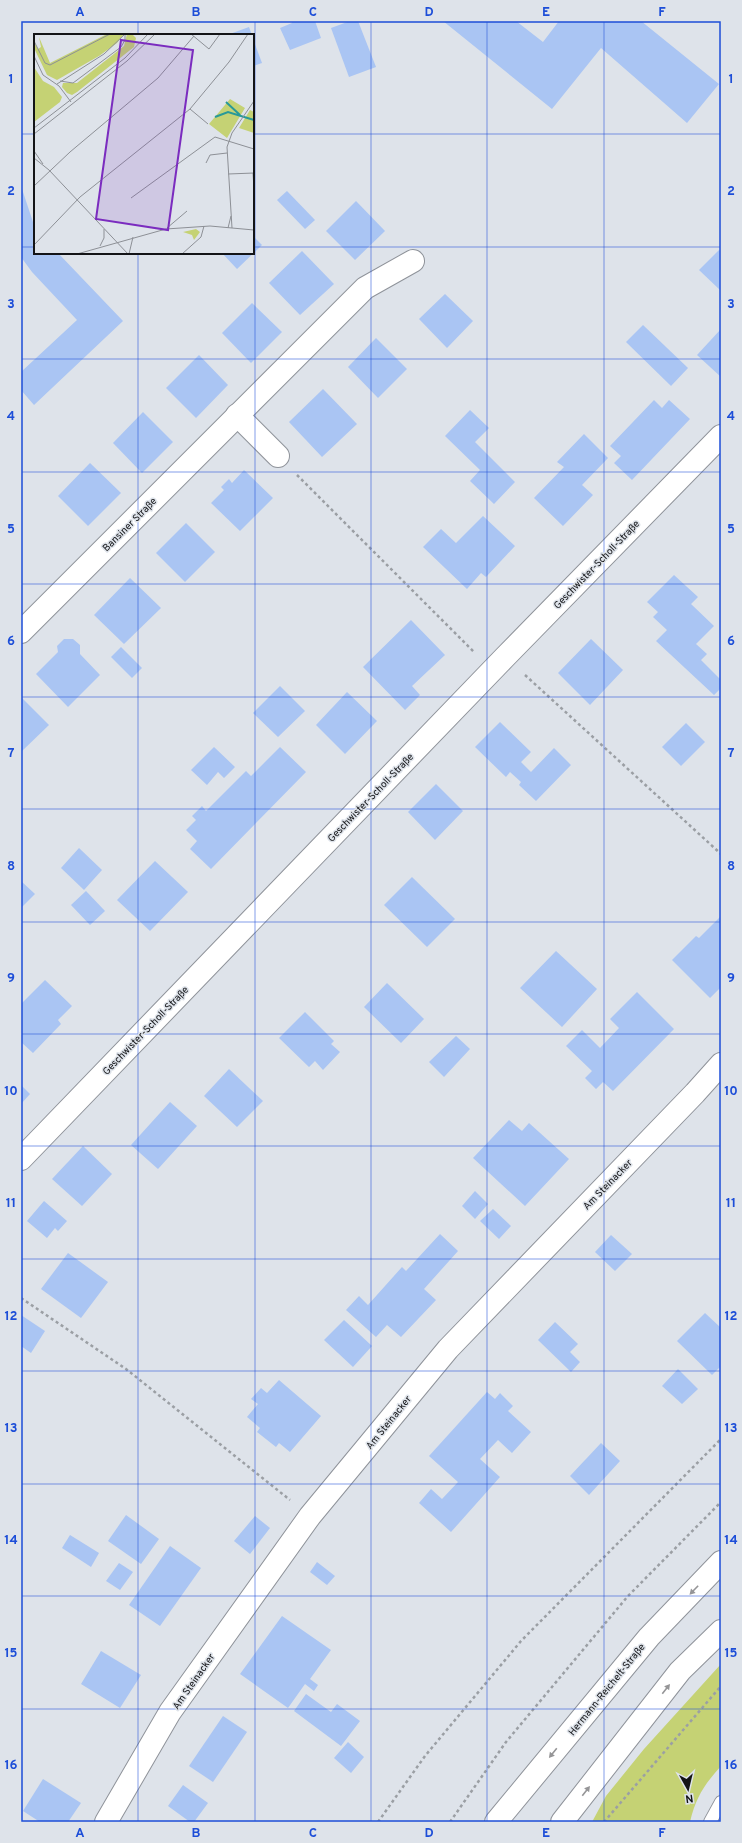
<svg xmlns="http://www.w3.org/2000/svg" width="742" height="1843" viewBox="0 0 742 1843" font-family="Overpass,sans-serif">
<style>
.green{fill:#c5d274}
.building{fill:#aac5f3}
.lines{fill:none;stroke-linecap:round;stroke-linejoin:round}
.service-casing{stroke:#8f939a;stroke-width:14}
.minor-casing{stroke:#8f939a;stroke-width:24}
.secondary-casing{stroke:#8f939a;stroke-width:24}
.path{stroke:#9b9fa4;stroke-width:2.5;stroke-dasharray:3 3;stroke-linecap:butt}
.service{stroke:#fff;stroke-width:12}
.minor{stroke:#fff;stroke-width:22}
.secondary{stroke:#fff;stroke-width:22}
.oneway{fill:#959597}
.grid{fill:none;stroke:#1d4ed8;stroke-width:1;stroke-opacity:0.55}
.labels{text-anchor:middle;stroke-width:3;stroke-linejoin:round;paint-order:stroke}
.street-label{font-size:10px;fill:#131417;stroke:#dee3ea}
.inset-river{fill:none;stroke:#299999;stroke-width:2}
.inset-road{fill:none;stroke:#8d9096;stroke-width:1}
.view{fill:#7b2cbf;fill-opacity:0.15;stroke:#7b2cbf;stroke-width:2}
.inset-edge{fill:none;stroke:#131417;stroke-width:2}
.neatline{fill:none;stroke:#1d4ed8;stroke-width:1.5}
.grid-label{font-size:13px;text-anchor:middle;font-weight:bold;fill:#1d4ed8}
</style>
<rect width="100%" height="100%" fill="#dee3ea"/>
<path class="green" d="M721,1664V1766C704,1785 696,1797 690,1822H592L606,1796L644,1749Z"/>
<g class="building">
<polygon points="291,21 315,21 321,38 290,50 280,28 292,23"/>
<polygon points="350,21 358,21 376,67 349,77 331,28"/>
<polygon points="443,21 516,21 543,42 559,21 641,21 719,84 687,123 601,48 552,109"/>
<polygon points="249,27 252,35 227,35"/>
<polygon points="253,39 262,63 253,66"/>
<polygon points="21,186 35,228 35,253 58,253 123,321 34,405 21,390 21,372 77,320 32,272 21,257"/>
<polygon points="287,191 315,220 305,229 277,200"/>
<polygon points="356,201 385,231 355,260 326,231"/>
<polygon points="253,236 262,245 237,269 222,253 253,253"/>
<polygon points="719,250 721,252 720,290 699,270"/>
<polygon points="302,251 334,284 300,315 269,283"/>
<polygon points="445,294 473,321 447,348 419,319"/>
<polygon points="252,303 282,332 251,363 222,333"/>
<polygon points="643,325 688,368 671,386 626,342"/>
<polygon points="721,329 721,377 697,355"/>
<polygon points="376,338 407,369 378,398 348,367"/>
<polygon points="199,355 228,385 196,418 166,388"/>
<polygon points="323,389 357,424 322,457 289,422"/>
<polygon points="654,400 662,408 669,400 690,419 632,480 614,463 621,456 610,446"/>
<polygon points="470,410 489,428 475,442 515,482 494,504 470,481 480,470 445,436"/>
<polygon points="143,412 173,442 142,473 113,443"/>
<polygon points="584,434 608,458 582,485 593,495 563,526 534,498 564,467 557,462"/>
<polygon points="90,463 121,493 88,526 58,496"/>
<polygon points="244,470 273,498 240,531 211,503 224,490 221,487 229,479 232,483"/>
<polygon points="483,516 515,546 486,577 481,573 467,589 423,547 441,529 456,543"/>
<polygon points="186,523 215,552 185,582 156,553"/>
<polygon points="674,575 698,597 691,604 714,626 696,644 707,654 701,660 721,680 721,688 714,695 656,641 667,630 653,617 658,612 647,602"/>
<polygon points="130,578 161,608 124,644 94,615"/>
<polygon points="411,620 445,655 412,686 420,695 405,710 363,667"/>
<polygon points="64,639 73,639 80,645 80,654 100,675 68,707 36,674 58,652 57,646"/>
<polygon points="591,639 623,670 590,705 558,673"/>
<polygon points="121,647 142,668 132,678 111,657"/>
<polygon points="280,686 305,711 278,737 253,713"/>
<polygon points="347,692 377,721 345,754 316,725"/>
<polygon points="21,697 49,725 21,752"/>
<polygon points="500,722 531,752 521,762 531,772 554,748 571,765 536,801 519,785 521,782 510,772 506,777 475,747"/>
<polygon points="686,723 705,742 681,766 662,747"/>
<polygon points="214,747 235,767 224,778 218,772 207,785 191,770"/>
<polygon points="280,747 306,772 211,869 190,849 197,841 186,830 196,820 192,816 202,806 206,811 246,771 251,776"/>
<polygon points="436,784 463,811 435,840 408,812"/>
<polygon points="79,848 102,870 84,890 61,868"/>
<polygon points="155,861 188,892 150,931 117,900"/>
<polygon points="412,877 455,919 427,947 384,905"/>
<polygon points="21,881 35,894 21,908"/>
<polygon points="86,891 105,911 90,925 71,905"/>
<polygon points="721,916 721,987 710,998 672,960 696,936 699,938"/>
<polygon points="556,951 597,989 562,1027 520,988"/>
<polygon points="45,980 72,1006 58,1020 61,1024 33,1053 21,1042 21,1004"/>
<polygon points="387,983 424,1019 401,1043 364,1007"/>
<polygon points="637,992 674,1029 613,1091 603,1082 596,1089 585,1078 592,1071 566,1046 582,1030 600,1048 619,1028 610,1019"/>
<polygon points="305,1012 334,1041 331,1044 340,1052 323,1070 315,1061 309,1067 279,1038"/>
<polygon points="456,1036 470,1049 444,1077 429,1062"/>
<polygon points="229,1069 263,1101 237,1127 204,1096"/>
<polygon points="21,1085 30,1094 21,1104"/>
<polygon points="170,1102 197,1126 158,1169 131,1145"/>
<polygon points="509,1120 522,1131 529,1123 569,1159 525,1206 473,1158"/>
<polygon points="83,1146 112,1174 82,1206 52,1179"/>
<polygon points="475,1191 488,1204 475,1219 462,1206"/>
<polygon points="44,1201 67,1221 58,1231 55,1228 47,1238 27,1221"/>
<polygon points="493,1209 511,1226 499,1239 480,1221"/>
<polygon points="440,1234 458,1251 424,1289 436,1300 401,1337 387,1325 376,1337 346,1310 359,1296 368,1305 402,1267 406,1271"/>
<polygon points="611,1235 632,1254 615,1271 595,1252"/>
<polygon points="68,1253 108,1282 81,1318 41,1289"/>
<polygon points="705,1313 721,1328 721,1366 712,1375 677,1341"/>
<polygon points="21,1315 45,1331 31,1353 21,1346"/>
<polygon points="344,1320 372,1346 353,1367 324,1340"/>
<polygon points="555,1322 578,1344 570,1352 580,1362 571,1372 538,1340"/>
<polygon points="678,1369 698,1389 682,1404 662,1386"/>
<polygon points="279,1380 321,1416 290,1452 279,1443 276,1447 257,1432 260,1428 247,1417 258,1404 251,1399 261,1388 267,1393"/>
<polygon points="487,1392 495,1399 500,1393 513,1406 508,1411 531,1432 512,1453 498,1440 480,1459 500,1477 451,1532 419,1503 431,1489 442,1499 458,1482 429,1456"/>
<polygon points="601,1443 620,1461 589,1495 570,1476"/>
<polygon points="126,1515 159,1539 141,1564 108,1541"/>
<polygon points="255,1516 270,1528 250,1554 234,1541"/>
<polygon points="70,1535 99,1553 91,1567 62,1548"/>
<polygon points="170,1546 201,1568 160,1626 129,1605"/>
<polygon points="317,1562 335,1576 327,1585 310,1572"/>
<polygon points="119,1563 133,1572 120,1590 106,1581"/>
<polygon points="282,1616 331,1650 310,1679 318,1685 314,1691 305,1684 288,1708 240,1674"/>
<polygon points="101,1651 141,1675 120,1708 81,1684"/>
<polygon points="306,1694 331,1712 337,1704 360,1721 341,1746 294,1711"/>
<polygon points="223,1716 247,1732 213,1782 189,1766"/>
<polygon points="348,1742 364,1757 351,1773 334,1758"/>
<polygon points="43,1779 81,1803 68,1822 40,1822 23,1811"/>
<polygon points="183,1785 208,1803 194,1822 190,1822 168,1806"/>
</g>
<g class="lines">
<g class="service-casing">
<polyline id="service" points="710,1822 721,1802"/>
</g>
<g class="minor-casing">
<g id="minor">
<polyline points="237,415 278,456"/>
<polyline points="21,632 365,288 413,261"/>
<polyline points="21,1159 505,657 721,436"/>
<polyline points="106,1822 170,1712 310,1516 448,1349 695,1093 721,1064"/>
</g>
</g>
<g class="secondary-casing">
<g id="secondary">
<polyline points="496,1822 649,1637 721,1562"/>
<polyline points="562,1822 680,1671 721,1631"/>
</g>
</g>
<g class="path">
<polyline points="297,475 474,652"/>
<polyline points="525,675 721,854"/>
<polyline points="21,1298 126,1369 290,1500"/>
<polyline points="378,1822 425,1756 521,1641 721,1439"/>
<polyline points="450,1822 506,1742 628,1596 721,1502"/>
<polyline points="604,1822 721,1686"/>
</g>
<use href="#service" class="service"/>
<use href="#minor" class="minor"/>
<use href="#secondary" class="secondary"/>
</g>
<defs><path id="oneway-solid" d="M-6-.8H1V-3.2L6.5 0L1 3.2V.8H-6Z"/></defs>
<g class="oneway">
<use href="#oneway-solid" transform="translate(694 1590) rotate(134)"/>
<use href="#oneway-solid" transform="translate(666 1689) rotate(-52)"/>
<use href="#oneway-solid" transform="translate(553 1753) rotate(129)"/>
<use href="#oneway-solid" transform="translate(586 1791) rotate(-52)"/>
</g>
<path class="grid" d="M138,21V35M255,21V1822M371,21V1822M487,21V1822M604,21V1822M21,134H35M253,134H721M21,247H35M253,247H721M138,253V1822M21,359H721M21,472H721M21,584H721M21,697H721M21,809H721M21,922H721M21,1034H721M21,1146H721M21,1259H721M21,1371H721M21,1484H721M21,1596H721M21,1709H721"/>
<g class="labels">
<g class="street-label">
<text transform="translate(129 524) rotate(-45)" y="4">Bansiner Straße</text>
<text transform="translate(596 564) rotate(-46)" y="4">Geschwister-Scholl-Straße</text>
<text transform="translate(370 797) rotate(-46)" y="4">Geschwister-Scholl-Straße</text>
<text transform="translate(145 1030) rotate(-46)" y="4">Geschwister-Scholl-Straße</text>
<text transform="translate(607 1184) rotate(-46)" y="4">Am Steinacker</text>
<text transform="translate(388 1422) rotate(-51)" y="4">Am Steinacker</text>
<text transform="translate(193 1681) rotate(-55)" y="4">Am Steinacker</text>
<text transform="translate(606 1689) rotate(-51)" y="4">Hermann-Reichelt-Straße</text>
</g>
</g>
<g transform="translate(34 34)">
<rect width="220" height="220" fill="#dee3ea"/>
<path d="M73,0H90L83,9L65,22L23,46L13,41L0,14L1,10L4,15L7,13L5,3L16,29ZM93,0H98L102,4L100,13L43,58L38,61L33,59L28,53L29,49H43L90,12ZM0,33L9,47L20,53L28,63L26,68L0,88ZM196,65L211,74L193,104L175,90ZM216,76L220,78V99L205,94ZM162,195L166,198L160,206L158,201L149,198Z" fill="#c5d274"/>
<path class="inset-river" d="M192,68L206,81M181,83L194,78L220,86"/>
<path class="inset-road" d="M157,0L175,15L186,0M0,7L11,29L16,31L76,0M0,22L9,41L25,52L37,68M26,47L39,49L87,13L91,6V0M23,50L70,20L90,1M156,75L174,90M0,94L91,24L114,0M0,100L93,27L121,0M0,117L9,130M0,124L15,136L94,220M172,129L176,121L193,119M219,139L220,155M194,140L220,139M0,152L36,118L124,44L160,2M97,164L181,103L220,115M133,194L153,177M194,194L197,182M198,194L193,113L198,99L220,67M0,211L46,163L156,75L195,28L214,0M66,212L70,204V195M43,220L132,195L176,192L220,196M95,220L99,203M148,220L167,203L170,192"/>
<path class="view" d="M87,6L159,16L134,196L62,185Z"/>
<rect width="220" height="220" class="inset-edge"/>
</g>
<rect width="742" height="1843" fill="none" stroke="#dee3ea" stroke-width="44"/>
<g transform="translate(688 1789) rotate(172)" stroke="#dee3ea" stroke-width="3" paint-order="stroke">
<path d="M0-3L7 15L0 10L-7 15Z" fill="#131417"/>
<text y="-6" font-size="11" font-weight="bold" text-anchor="middle" fill="#131417">N</text>
</g>
<rect x="22" y="22" width="698" height="1799" class="neatline"/>
<g class="grid-label">
<text x="80" y="16">A</text>
<text x="196" y="16">B</text>
<text x="313" y="16">C</text>
<text x="429" y="16">D</text>
<text x="546" y="16">E</text>
<text x="662" y="16">F</text>
<text x="11" y="83">1</text>
<text x="731" y="83">1</text>
<text x="11" y="195">2</text>
<text x="731" y="195">2</text>
<text x="11" y="308">3</text>
<text x="731" y="308">3</text>
<text x="11" y="420">4</text>
<text x="731" y="420">4</text>
<text x="11" y="533">5</text>
<text x="731" y="533">5</text>
<text x="11" y="645">6</text>
<text x="731" y="645">6</text>
<text x="11" y="757">7</text>
<text x="731" y="757">7</text>
<text x="11" y="870">8</text>
<text x="731" y="870">8</text>
<text x="11" y="982">9</text>
<text x="731" y="982">9</text>
<text x="11" y="1095">10</text>
<text x="731" y="1095">10</text>
<text x="11" y="1207">11</text>
<text x="731" y="1207">11</text>
<text x="11" y="1320">12</text>
<text x="731" y="1320">12</text>
<text x="11" y="1432">13</text>
<text x="731" y="1432">13</text>
<text x="11" y="1544">14</text>
<text x="731" y="1544">14</text>
<text x="11" y="1657">15</text>
<text x="731" y="1657">15</text>
<text x="11" y="1769">16</text>
<text x="731" y="1769">16</text>
<text x="80" y="1837">A</text>
<text x="196" y="1837">B</text>
<text x="313" y="1837">C</text>
<text x="429" y="1837">D</text>
<text x="546" y="1837">E</text>
<text x="662" y="1837">F</text>
</g>
</svg>
